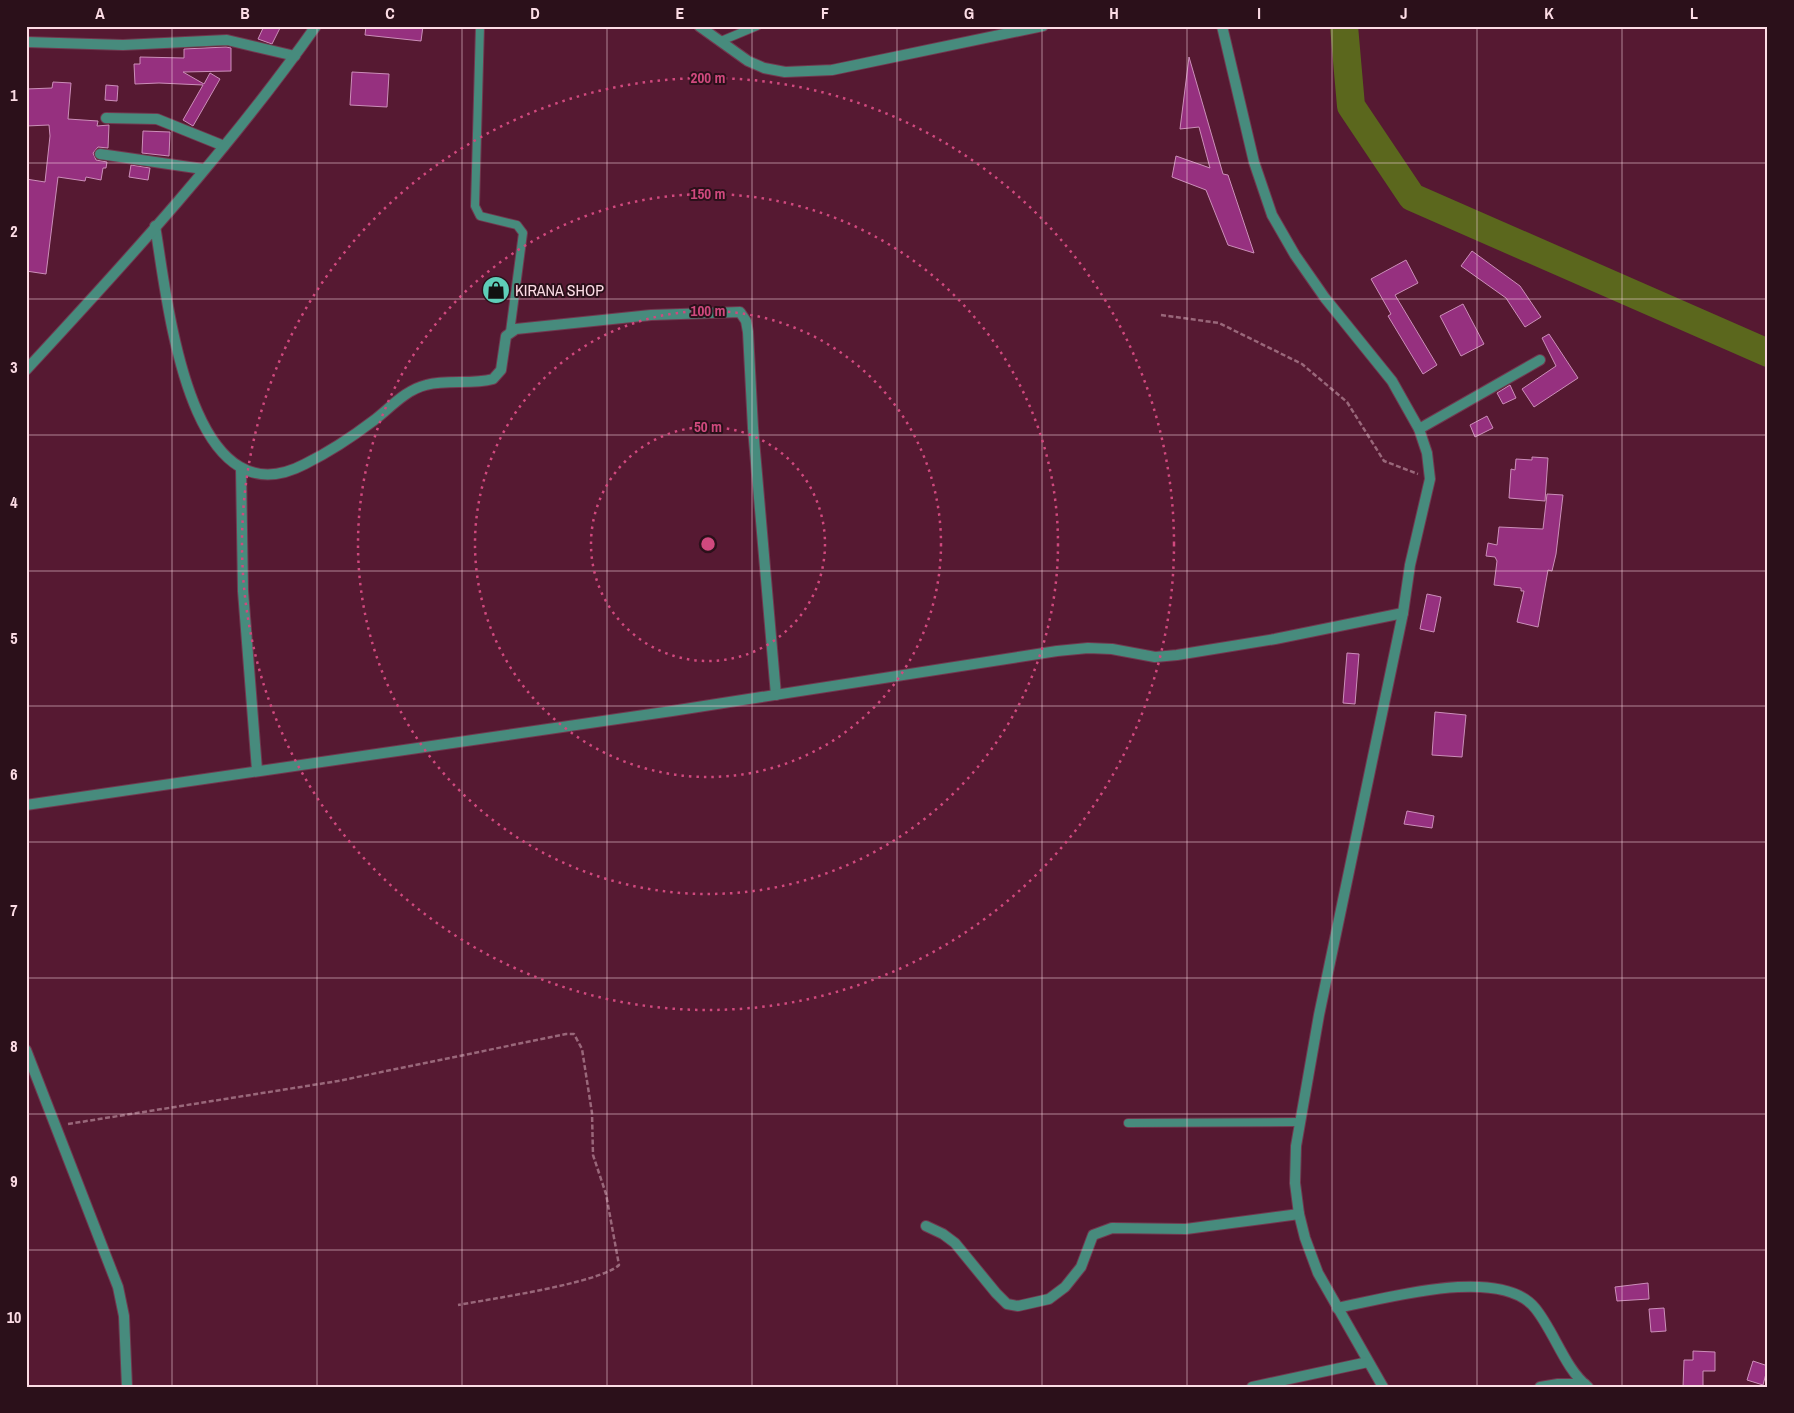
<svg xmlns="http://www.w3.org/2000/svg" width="1794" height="1413" viewBox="0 0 1794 1413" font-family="'Archivo Narrow',sans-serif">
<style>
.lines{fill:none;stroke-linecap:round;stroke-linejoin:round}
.river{stroke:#5b671d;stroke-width:28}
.building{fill:#96307f;stroke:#cc8eb9}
.service-casing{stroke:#71384f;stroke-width:10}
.minor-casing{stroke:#71384f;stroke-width:12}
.tertiary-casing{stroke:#71384f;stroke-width:12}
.path{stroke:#99677a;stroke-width:2.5;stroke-dasharray:5 2.5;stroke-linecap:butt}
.service{stroke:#478b7d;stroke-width:8}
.minor{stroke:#478b7d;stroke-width:10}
.tertiary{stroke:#478b7d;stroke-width:10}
.grid{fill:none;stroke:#fcdce5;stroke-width:1;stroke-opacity:0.55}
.ring{fill:none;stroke:#d0497e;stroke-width:2.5;stroke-dasharray:2.5 5}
.labels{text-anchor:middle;stroke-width:4;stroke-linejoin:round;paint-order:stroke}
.poi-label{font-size:16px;fill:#fcdce5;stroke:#2b101a;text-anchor:start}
.centre{fill:#d0497e;stroke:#2b101a;stroke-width:2.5}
.ring-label{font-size:15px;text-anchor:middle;font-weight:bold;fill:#d0497e;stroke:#2b101a;stroke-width:4;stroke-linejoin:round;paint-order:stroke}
.neatline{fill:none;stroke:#fcdce5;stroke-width:2}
.grid-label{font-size:16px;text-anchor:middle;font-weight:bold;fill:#fcdce5}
</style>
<rect width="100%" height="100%" fill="#561932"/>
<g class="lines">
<polyline class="river" points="1344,26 1351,106 1412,197 1768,353"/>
</g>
<g class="building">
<polygon points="264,26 281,26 272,44 258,39"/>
<polygon points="366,26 423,26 421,41 365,35"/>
<polygon points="226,47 231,48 231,71 183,72 204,84 210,73 220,79 193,126 183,120 203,85 159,83 135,84 134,64 140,64 140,57 184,58 184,49"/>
<polygon points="1189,57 1223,174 1228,175 1254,253 1228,245 1206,190 1172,177 1176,156 1210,168 1199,127 1180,129"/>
<polygon points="352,72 389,74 387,107 350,105"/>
<polygon points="53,82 71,83 68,119 98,121 97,126 109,125 108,148 98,147 93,153 96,160 107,162 106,168 103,168 101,180 86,177 85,181 58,177 46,274 26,271 26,179 45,182 50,136 49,125 26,126 26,89 52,88"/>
<polygon points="106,85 118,86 117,101 105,100"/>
<polygon points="143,131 170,132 169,156 142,153"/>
<polygon points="131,165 150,168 148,180 129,177"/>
<polygon points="1472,251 1520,286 1541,317 1525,327 1506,298 1461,266"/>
<polygon points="1406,260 1418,283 1395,295 1437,365 1423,374 1388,316 1391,314 1371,279"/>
<polygon points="1463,304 1484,344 1461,356 1440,316"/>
<polygon points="1549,334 1578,378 1534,407 1522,389 1556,366 1542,338"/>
<polygon points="1510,385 1516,398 1503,404 1497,393"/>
<polygon points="1487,416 1493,428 1475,437 1470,425"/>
<polygon points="1532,457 1548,458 1545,501 1509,498 1511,469 1515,470 1516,459 1532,460"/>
<polygon points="1547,494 1563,495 1556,554 1552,571 1548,570 1538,627 1517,622 1524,591 1521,591 1521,588 1494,585 1497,561 1495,557 1486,556 1488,543 1497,545 1499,527 1543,529"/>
<polygon points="1427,594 1441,597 1434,632 1420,629"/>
<polygon points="1347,653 1359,654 1355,704 1343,703"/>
<polygon points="1435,712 1466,715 1462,757 1432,755"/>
<polygon points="1407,811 1434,816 1432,828 1404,824"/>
<polygon points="1648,1283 1649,1299 1617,1301 1615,1287"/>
<polygon points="1664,1308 1666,1331 1651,1332 1649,1309"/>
<polygon points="1693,1351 1715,1352 1715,1371 1703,1371 1703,1387 1683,1387 1684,1360 1693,1360"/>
<polygon points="1753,1361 1768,1366 1763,1385 1747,1380"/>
</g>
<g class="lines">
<g class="service-casing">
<g id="service">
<polyline points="480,26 475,206 480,216 517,225 523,233 510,332"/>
<polyline points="721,41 757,26"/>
<polyline points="1128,1123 1300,1122"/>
</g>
</g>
<g class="minor-casing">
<g id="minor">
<polyline points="699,26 748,61 764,68 785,72 832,70 1043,26"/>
<polyline points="1222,26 1254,162 1272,215 1295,255 1325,298 1392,381 1419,429 1427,453 1430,479 1410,565 1403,613 1319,1015 1296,1146 1295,1183 1299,1214 1305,1238 1318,1273 1383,1387"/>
<polyline points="26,42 123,45 227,40 295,56"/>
<polyline points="106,118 157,119 224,146"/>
<polyline points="100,154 203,169"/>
<path d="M155,226C167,294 187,526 305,464C329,452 352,437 373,421C389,409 405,390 426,385C448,379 471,385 493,379L501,370L506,336L516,329L651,315L740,312L746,321L748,332L753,428L776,695"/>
<polyline points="1419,429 1540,360"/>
<polyline points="241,468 243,591 257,770"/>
<polyline points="26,805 672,711 1057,651 1088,648 1112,649 1155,657 1177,655 1275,639 1403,613"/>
<polyline points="26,1050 118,1287 124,1316 127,1387"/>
<polyline points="926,1226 943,1234 955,1243 996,1293 1007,1304 1018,1306 1049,1299 1065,1287 1081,1267 1093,1235 1112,1228 1186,1229 1299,1214"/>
<path d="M1337,1308C1385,1299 1500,1265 1535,1308C1554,1331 1565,1369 1588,1387"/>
<polyline points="1252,1387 1368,1362"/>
<polyline points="1540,1387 1558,1384 1585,1384"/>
</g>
</g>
<g class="tertiary-casing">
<path id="tertiary" d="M26,370C128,260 230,148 316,26"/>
</g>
<g class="path">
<polyline points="1161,315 1219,323 1302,364 1347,402 1384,461 1418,474"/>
<path d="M68,1124L338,1081L566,1034H574L582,1049L592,1113L593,1155L606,1194L619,1265C600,1283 490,1299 458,1305"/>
</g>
<use href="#service" class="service"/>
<use href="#minor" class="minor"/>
<use href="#tertiary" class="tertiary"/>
</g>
<path class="grid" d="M172,26V1387M317,26V1387M462,26V1387M607,26V1387M752,26V1387M897,26V1387M1042,26V1387M1187,26V1387M1332,26V1387M1477,26V1387M1622,26V1387M26,163H1768M26,299H1768M26,435H1768M26,571H1768M26,706H1768M26,842H1768M26,978H1768M26,1114H1768M26,1250H1768"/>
<g class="ring">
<circle cx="708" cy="544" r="117"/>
<circle cx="708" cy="544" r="233"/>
<circle cx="708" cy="544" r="350"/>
<circle cx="708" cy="544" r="466"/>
</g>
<defs>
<g id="shop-disc" transform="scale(1.4375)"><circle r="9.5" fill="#5eceb8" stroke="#2b101a"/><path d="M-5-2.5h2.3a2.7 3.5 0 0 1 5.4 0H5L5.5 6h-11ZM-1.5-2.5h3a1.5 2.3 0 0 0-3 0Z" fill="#111"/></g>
</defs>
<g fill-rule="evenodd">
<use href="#shop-disc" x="496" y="290"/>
</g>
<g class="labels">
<g class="poi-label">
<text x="515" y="296">KIRANA SHOP</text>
</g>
</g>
<circle cx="708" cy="544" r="8" class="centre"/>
<g class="ring-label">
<text x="708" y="83">200 m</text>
<text x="708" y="199">150 m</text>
<text x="708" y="316">100 m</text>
<text x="708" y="432">50 m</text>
</g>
<rect width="1794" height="1413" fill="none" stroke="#2b101a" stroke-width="55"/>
<rect x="28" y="28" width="1738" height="1358" class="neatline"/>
<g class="grid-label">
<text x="100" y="19">A</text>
<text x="245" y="19">B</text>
<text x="390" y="19">C</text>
<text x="535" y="19">D</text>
<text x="680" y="19">E</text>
<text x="825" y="19">F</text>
<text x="969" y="19">G</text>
<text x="1114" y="19">H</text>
<text x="1259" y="19">I</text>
<text x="1404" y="19">J</text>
<text x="1549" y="19">K</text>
<text x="1694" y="19">L</text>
<text x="14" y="101">1</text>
<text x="14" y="237">2</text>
<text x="14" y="373">3</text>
<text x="14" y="508">4</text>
<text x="14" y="644">5</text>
<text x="14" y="780">6</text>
<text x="14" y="916">7</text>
<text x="14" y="1052">8</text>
<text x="14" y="1187">9</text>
<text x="14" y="1323">10</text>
</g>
</svg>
